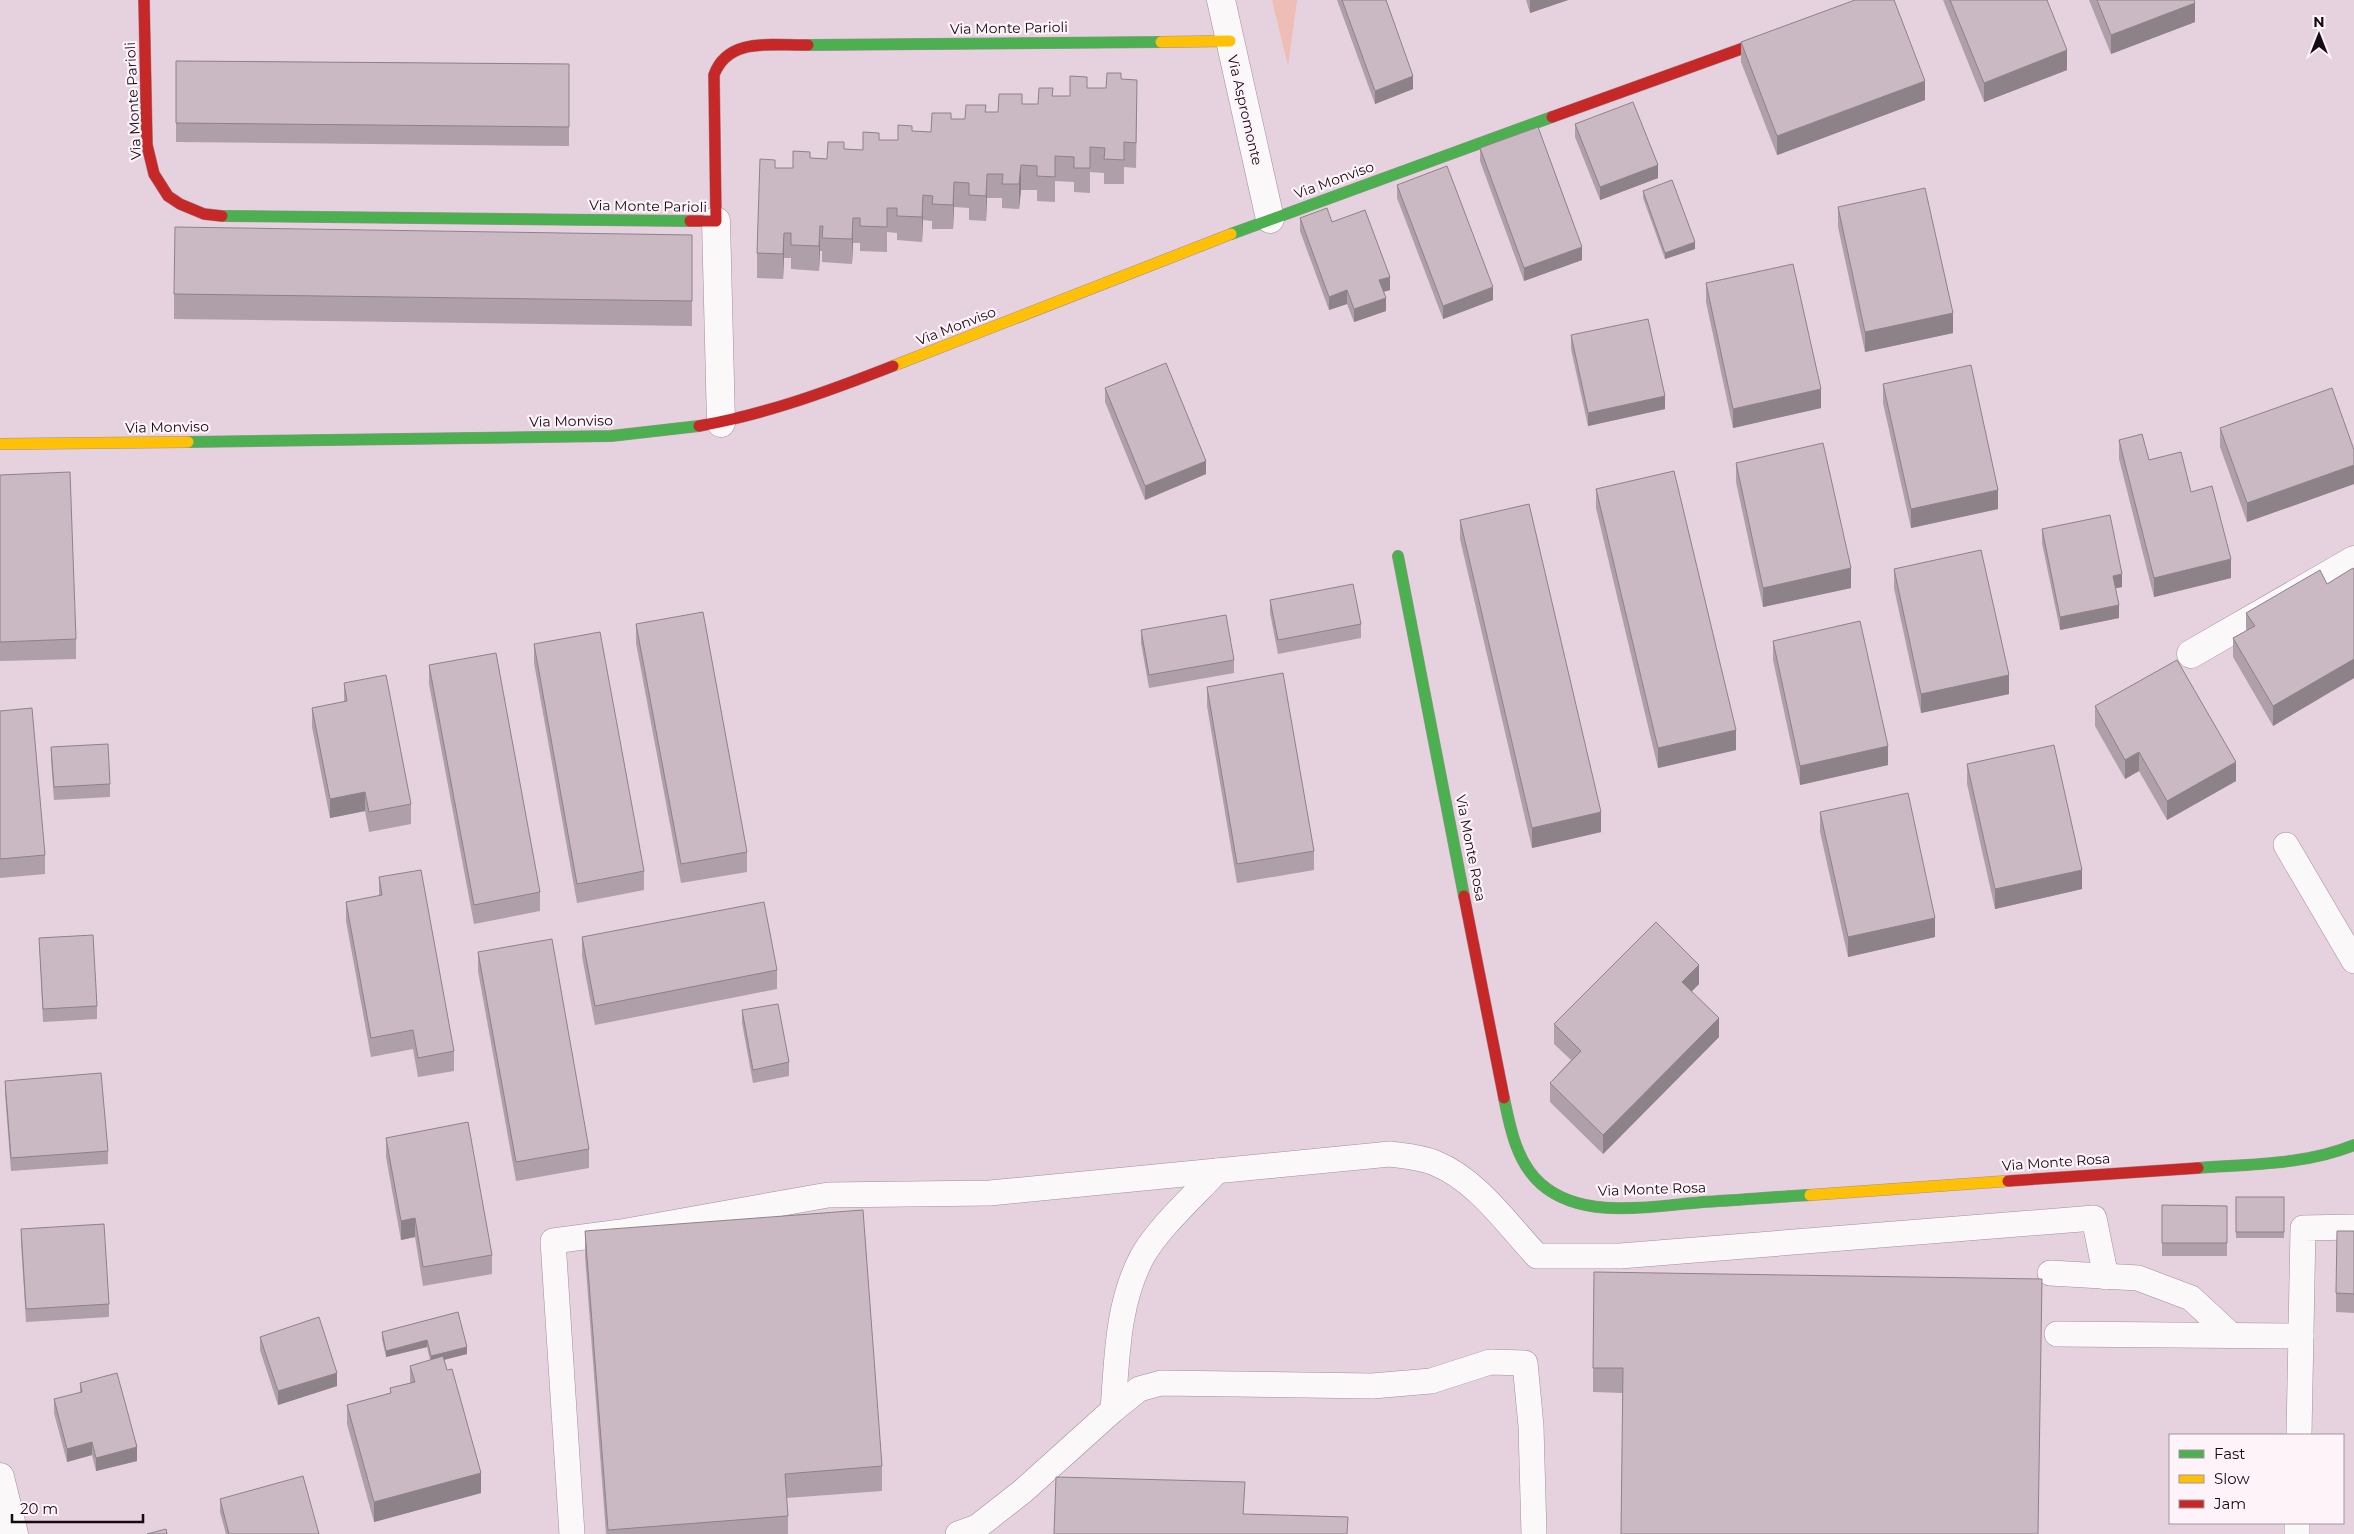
<svg xmlns="http://www.w3.org/2000/svg" width="2354" height="1534" viewBox="0 0 2354 1534" font-family="Montserrat,sans-serif">
<style>
.green{fill:#eebdb5}
.lines{fill:none;stroke-linecap:round;stroke-linejoin:round}
.lane-casing{stroke:#a0909a;stroke-width:26}
.street-casing{stroke:#a0909a;stroke-width:29}
.fast-casing{stroke:#a0909a;stroke-width:12}
.slow-casing{stroke:#a0909a;stroke-width:12}
.jam-casing{stroke:#a0909a;stroke-width:12}
.lane{stroke:#fbf8fa;stroke-width:25}
.street{stroke:#fbf8fa;stroke-width:28}
.fast{stroke:#4caf50;stroke-width:11}
.slow{stroke:#ffc107;stroke-width:11}
.jam{stroke:#c62828;stroke-width:11}
.wall{fill:#ae9fa8}
.shaded-wall{fill:#8d8288}
.building{fill:#cab9c3;stroke:#8d8288}
.labels{text-anchor:middle;stroke-width:4.5;stroke-linejoin:round;paint-order:stroke}
.street-label{font-size:14px;fill:#170b13;stroke:#fff3fa}
</style>
<rect width="100%" height="100%" fill="#e6d1de"/>
<polygon class="green" points="1272,0 1297,0 1288,66"/>
<g class="lines">
<g class="lane-casing">
<g id="lane">
<polyline points="2286,845 2354,961"/>
<polyline points="2050,1273 2138,1278 2191,1298 2231,1335"/>
<polyline points="2057,1334 2301,1336"/>
<polyline points="1113,1410 1139,1389 1161,1383 1372,1386 1431,1381 1490,1362 1525,1363 1531,1426 1534,1534"/>
<polyline points="2299,1435 2303,1228 2354,1227"/>
<path d="M572,1534L553,1241L621,1232L828,1195L990,1193L1390,1154C1405,1156 1421,1157 1435,1163C1477,1180 1507,1224 1537,1256H1620L2094,1218L2106,1277"/>
<path d="M958,1534L977,1527L1023,1491L1113,1410C1117,1359 1117,1304 1142,1257C1158,1228 1194,1196 1217,1171"/>
<polyline points="2297,1534 2297,1523"/>
</g>
</g>
<g class="street-casing">
<g id="street">
<polyline points="1221,0 1270,219"/>
<polyline points="716,221 721,423"/>
<polyline points="2191,654 2354,560"/>
<polyline points="0,1477 14,1534"/>
</g>
</g>
<g class="fast-casing">
<g id="fast">
<polyline points="808,45 1161,42"/>
<polyline points="222,216 690,221"/>
<polyline points="1231,234 1552,117"/>
<polyline points="188,442 611,436 699,426"/>
<polyline points="1398,556 1464,896"/>
<path d="M1504,1098C1510,1128 1517,1163 1541,1184C1583,1221 1653,1206 1703,1202C1739,1200 1774,1197 1810,1195"/>
<path d="M2198,1168C2250,1164 2305,1165 2354,1145"/>
</g>
</g>
<g class="slow-casing">
<g id="slow">
<polyline points="1161,42 1230,41"/>
<polyline points="893,366 1231,234"/>
<polyline points="0,444 188,442"/>
<polyline points="1810,1195 2008,1181"/>
</g>
</g>
<g class="jam-casing">
<g id="jam">
<polyline points="144,0 147,145 154,174 168,196 180,204 204,214 222,216"/>
<polyline points="1552,117 1777,36"/>
<path d="M690,221H716L714,75C728,36 774,46 808,45"/>
<path d="M699,426C767,414 829,391 893,366"/>
<polyline points="1464,896 1504,1098"/>
<polyline points="2008,1181 2198,1168"/>
</g>
</g>
<use href="#lane" class="lane"/>
<use href="#street" class="street"/>
<use href="#fast" class="fast"/>
<use href="#slow" class="slow"/>
<use href="#jam" class="jam"/>
</g>
<g class="wall">
<polygon points="1337,0 1386,0 1413,89 1375,104"/>
<polygon points="1526,0 1568,0 1530,13"/>
<polygon points="1943,0 2047,0 2067,70 1984,102"/>
<polygon points="2089,0 2194,0 2195,22 2111,54"/>
<polygon points="1741,42 1925,100 1777,155 1741,62"/>
<polygon points="176,61 569,64 569,146 176,142"/>
<polygon points="1121,79 1137,105 1136,168 1124,167 1124,184 1104,184 1104,173 1090,172 1090,193 1074,192 1074,182 1055,181 1055,202 1037,201 1037,190 1021,190 1019,209 1002,208 1002,198 987,198 986,221 969,220 969,208 954,207 953,229 932,229 932,221 923,220 922,242 897,240 897,233 887,232 887,252 860,251 860,243 853,243 852,264 822,262 822,251 820,251 819,271 791,269 791,258 784,258 783,279 757,278 757,253 775,168 793,168 810,158 827,159 844,149 863,150 879,140 898,140 912,131 931,132 951,119 965,119 986,112 998,112 1022,104 1038,104 1070,96 1087,88 1106,88"/>
<polygon points="1575,124 1658,178 1600,200 1575,137"/>
<polygon points="1480,148 1582,260 1524,281 1480,161"/>
<polygon points="1397,185 1493,300 1443,319 1397,198"/>
<polygon points="1643,191 1695,249 1665,259 1643,198"/>
<polygon points="1838,207 1953,333 1865,352 1838,227"/>
<polygon points="1300,218 1332,222 1390,290 1384,292 1386,311 1354,322 1347,304 1329,310 1300,231"/>
<polygon points="692,235 692,326 174,319 174,294"/>
<polygon points="1706,283 1821,408 1733,428 1706,302"/>
<polygon points="1571,335 1665,409 1588,426 1571,349"/>
<polygon points="1883,384 1998,509 1911,528 1883,403"/>
<polygon points="1105,388 1206,474 1145,500 1105,402"/>
<polygon points="2220,428 2354,465 2354,484 2247,522 2220,447"/>
<polygon points="2119,440 2149,460 2191,492 2231,578 2154,597 2119,459"/>
<polygon points="1736,463 1851,588 1763,607 1736,482"/>
<polygon points="0,475 76,639 76,659 0,661"/>
<polygon points="1596,489 1736,750 1658,768 1596,508"/>
<polygon points="1460,520 1601,832 1532,848 1460,539"/>
<polygon points="2042,529 2122,587 2115,588 2119,618 2060,630 2042,543"/>
<polygon points="1894,569 2009,694 1921,713 1894,588"/>
<polygon points="2354,570 2354,678 2273,726 2233,657 2233,638 2246,631 2246,613 2327,584"/>
<polygon points="1270,600 1361,624 1361,638 1278,654 1270,613"/>
<polygon points="636,624 747,852 747,872 681,883 636,643"/>
<polygon points="1141,630 1234,660 1234,673 1149,688 1141,643"/>
<polygon points="1773,641 1888,765 1800,785 1773,660"/>
<polygon points="534,644 644,871 644,890 577,903 534,663"/>
<polygon points="429,665 540,892 540,911 474,924 429,684"/>
<polygon points="344,683 411,804 411,824 369,832 365,811 330,818 312,727 312,708 344,702"/>
<polygon points="1207,687 1314,851 1314,870 1237,883 1207,706"/>
<polygon points="2095,706 2236,781 2167,820 2139,771 2125,779 2095,726"/>
<polygon points="0,711 45,855 45,874 0,878"/>
<polygon points="51,747 110,784 110,797 54,800 51,760"/>
<polygon points="1967,764 2082,889 1995,909 1967,784"/>
<polygon points="1820,812 1935,937 1848,957 1820,832"/>
<polygon points="379,877 454,1051 454,1071 418,1077 413,1049 371,1057 346,921 346,902 379,896"/>
<polygon points="582,937 777,970 777,989 595,1025 582,956"/>
<polygon points="39,938 97,1006 97,1019 43,1022"/>
<polygon points="478,952 589,1149 589,1168 516,1181 478,971"/>
<polygon points="1699,984 1692,991 1719,1037 1603,1154 1550,1102 1550,1083 1571,1060 1554,1044 1554,1024"/>
<polygon points="742,1010 789,1062 789,1076 753,1083 742,1023"/>
<polygon points="5,1081 108,1151 108,1164 11,1171 5,1094"/>
<polygon points="386,1138 492,1255 492,1274 423,1286 415,1237 401,1240 386,1157"/>
<rect x="2236" y="1197" width="48" height="41"/>
<polygon points="2162,1205 2227,1206 2227,1256 2162,1256"/>
<polygon points="21,1229 109,1304 109,1317 26,1322 21,1242"/>
<polygon points="585,1231 882,1466 882,1491 786,1498 788,1516 788,1534 606,1534 585,1256"/>
<polygon points="2354,1231 2354,1313 2336,1312 2336,1293"/>
<polygon points="2042,1304 1623,1393 1593,1392 1593,1368"/>
<polygon points="458,1312 467,1354 444,1360 481,1493 374,1522 347,1424 347,1405 390,1393 390,1388 410,1383 410,1366 430,1360 427,1347 386,1357 382,1339 382,1332"/>
<polygon points="260,1337 337,1386 278,1405 260,1350"/>
<polygon points="80,1383 137,1461 96,1471 92,1455 67,1462 54,1413 54,1399 80,1393"/>
<polygon points="220,1499 319,1534 226,1534 220,1512"/>
</g>
<g class="shaded-wall">
<polygon points="1530,0 1568,0 1530,13"/>
<polygon points="2195,3 2195,22 2111,54 2111,35"/>
<polygon points="2067,50 2067,70 1984,102 1984,83"/>
<polygon points="1413,76 1413,89 1375,104 1375,91"/>
<polygon points="1925,81 1925,100 1777,155 1777,136"/>
<polygon points="1021,165 1021,190 1019,209 1019,184"/>
<polygon points="1658,165 1658,178 1600,200 1600,187"/>
<polygon points="987,174 987,198 986,221 986,196"/>
<polygon points="954,182 954,207 953,229 953,205"/>
<polygon points="923,195 923,220 922,242 922,217"/>
<polygon points="853,218 853,243 852,264 852,239"/>
<polygon points="820,226 820,251 819,271 819,246"/>
<polygon points="784,233 784,258 783,279 783,254"/>
<polygon points="1695,242 1695,249 1665,259 1665,253"/>
<polygon points="1582,247 1582,260 1524,281 1524,268"/>
<polygon points="1390,277 1390,290 1379,293 1379,280"/>
<polygon points="1493,287 1493,300 1443,319 1443,306"/>
<polygon points="1347,290 1347,304 1329,310 1329,297"/>
<polygon points="1386,298 1386,311 1354,322 1354,309"/>
<polygon points="1953,313 1953,333 1865,352 1865,332"/>
<polygon points="1821,389 1821,408 1733,428 1733,409"/>
<polygon points="1665,396 1665,409 1588,426 1588,413"/>
<polygon points="1206,461 1206,474 1145,500 1145,486"/>
<polygon points="2354,465 2354,484 2247,522 2247,503"/>
<polygon points="1998,490 1998,509 1911,528 1911,509"/>
<polygon points="2231,559 2231,578 2154,597 2154,578"/>
<polygon points="1851,568 1851,588 1763,607 1763,588"/>
<polygon points="2122,574 2122,587 2113,589 2113,576"/>
<polygon points="2119,605 2119,618 2060,630 2060,617"/>
<polygon points="2354,659 2354,678 2273,726 2273,706"/>
<polygon points="2009,675 2009,694 1921,713 1921,694"/>
<polygon points="1736,730 1736,750 1658,768 1658,748"/>
<polygon points="1888,746 1888,765 1800,785 1800,766"/>
<polygon points="2139,752 2139,771 2125,779 2125,760"/>
<polygon points="2236,762 2236,781 2167,820 2167,801"/>
<polygon points="365,792 365,811 330,818 330,799"/>
<polygon points="1601,812 1601,832 1532,848 1532,828"/>
<polygon points="2082,870 2082,889 1995,909 1995,889"/>
<polygon points="1935,918 1935,937 1848,957 1848,937"/>
<polygon points="1699,965 1699,984 1682,1001 1682,982"/>
<polygon points="1719,1018 1719,1037 1603,1154 1603,1135"/>
<polygon points="415,1218 415,1237 401,1240 401,1221"/>
<polygon points="427,1340 427,1347 386,1357 386,1351"/>
<polygon points="467,1347 467,1354 431,1363 431,1356"/>
<polygon points="337,1373 337,1386 278,1405 278,1391"/>
<polygon points="92,1442 92,1455 67,1462 67,1449"/>
<polygon points="137,1447 137,1461 96,1471 96,1458"/>
<polygon points="481,1473 481,1493 374,1522 374,1502"/>
</g>
<g class="building">
<polygon points="1342,0 1386,0 1413,76 1375,91"/>
<polygon points="1855,0 1894,0 1925,81 1777,136 1741,42"/>
<polygon points="1950,0 2047,0 2067,50 1984,83"/>
<polygon points="2097,0 2194,0 2195,3 2111,35"/>
<polygon points="176,61 569,64 569,127 176,123"/>
<polygon points="1107,73 1121,73 1121,79 1137,80 1136,143 1124,142 1124,160 1104,159 1105,148 1090,147 1090,168 1074,168 1074,157 1055,156 1055,177 1037,176 1037,166 1021,165 1019,184 1002,184 1003,174 987,174 986,196 969,195 969,183 954,182 953,205 932,204 933,196 923,195 922,217 897,216 897,208 887,208 887,227 860,226 860,218 853,218 852,239 822,238 823,226 820,226 819,246 791,245 791,233 784,233 783,254 757,253 760,159 775,160 775,168 793,168 793,151 810,152 810,158 827,159 828,142 844,142 844,149 863,150 863,132 879,133 879,140 898,140 898,125 912,126 912,131 931,132 932,113 951,113 951,119 965,119 966,105 986,105 985,112 998,112 999,94 1022,94 1022,104 1038,104 1039,88 1053,88 1052,96 1070,96 1070,76 1087,77 1087,88 1106,88"/>
<polygon points="1633,102 1658,165 1600,187 1575,124"/>
<polygon points="1538,127 1582,247 1524,268 1480,148"/>
<polygon points="1447,166 1493,287 1443,306 1397,185"/>
<polygon points="1672,180 1695,242 1665,253 1643,191"/>
<polygon points="1925,188 1953,313 1865,332 1838,207"/>
<polygon points="1327,208 1332,222 1365,210 1390,277 1379,280 1386,298 1354,309 1347,290 1329,297 1300,218"/>
<polygon points="175,227 692,235 692,301 174,294"/>
<polygon points="1793,264 1821,389 1733,409 1706,283"/>
<polygon points="1648,319 1665,396 1588,413 1571,335"/>
<polygon points="1166,363 1206,461 1145,486 1105,388"/>
<polygon points="1971,365 1998,490 1911,509 1883,384"/>
<polygon points="2332,388 2354,450 2354,465 2247,503 2220,428"/>
<polygon points="2142,434 2149,460 2181,452 2191,492 2212,486 2231,559 2154,578 2119,440"/>
<polygon points="1823,443 1851,568 1763,588 1736,463"/>
<polygon points="1674,471 1736,730 1658,748 1596,489"/>
<polygon points="70,472 76,639 0,642 0,475"/>
<polygon points="1529,504 1601,812 1532,828 1460,520"/>
<polygon points="2110,515 2122,574 2113,576 2119,605 2060,617 2042,529"/>
<polygon points="1981,550 2009,675 1921,694 1894,569"/>
<polygon points="2353,568 2354,570 2354,659 2273,706 2233,638 2255,626 2246,613 2320,570 2327,584"/>
<polygon points="1353,584 1361,624 1278,640 1270,600"/>
<polygon points="703,612 747,852 681,864 636,624"/>
<polygon points="1226,615 1234,660 1149,675 1141,630"/>
<polygon points="1860,621 1888,746 1800,766 1773,641"/>
<polygon points="600,632 644,871 577,884 534,644"/>
<polygon points="496,653 540,892 474,905 429,665"/>
<polygon points="2177,660 2236,762 2167,801 2139,752 2125,760 2095,706"/>
<polygon points="1283,673 1314,851 1237,864 1207,687"/>
<polygon points="386,675 411,804 369,812 365,792 330,799 312,708 347,701 344,683"/>
<polygon points="32,708 45,855 0,859 0,711"/>
<polygon points="108,744 110,784 54,787 51,747"/>
<polygon points="2054,745 2082,870 1995,889 1967,764"/>
<polygon points="1908,793 1935,918 1848,937 1820,812"/>
<polygon points="421,870 454,1051 418,1058 413,1030 371,1038 346,902 382,895 379,877"/>
<polygon points="764,902 777,970 595,1006 582,937"/>
<polygon points="1656,922 1699,965 1682,982 1719,1018 1603,1135 1550,1083 1581,1051 1554,1024"/>
<polygon points="93,935 97,1006 43,1009 39,938"/>
<polygon points="552,939 589,1149 516,1162 478,952"/>
<polygon points="778,1004 789,1062 753,1070 742,1010"/>
<polygon points="101,1073 108,1151 11,1158 5,1081"/>
<polygon points="468,1122 492,1255 423,1267 415,1218 401,1221 386,1138"/>
<rect x="2236" y="1197" width="48" height="35"/>
<polygon points="2162,1205 2227,1206 2227,1243 2162,1243"/>
<polygon points="863,1210 882,1466 785,1474 788,1516 608,1530 585,1231"/>
<polygon points="104,1224 109,1304 26,1309 21,1229"/>
<polygon points="2337,1231 2354,1231 2354,1294 2336,1293"/>
<polygon points="1594,1272 2042,1279 2038,1534 1621,1534 1623,1368 1593,1368"/>
<polygon points="458,1312 467,1347 431,1356 427,1340 386,1351 382,1332"/>
<polygon points="319,1317 337,1373 278,1391 260,1337"/>
<polygon points="443,1356 447,1370 452,1369 481,1473 374,1502 347,1405 391,1393 390,1388 415,1382 410,1366"/>
<polygon points="117,1373 137,1447 96,1458 92,1442 67,1449 54,1399 82,1392 80,1383"/>
<polygon points="303,1476 319,1534 229,1534 220,1499"/>
<polygon points="1056,1477 1245,1482 1243,1514 1348,1517 1347,1534 1054,1534"/>
<polygon points="166,1529 167,1534 147,1534"/>
</g>
<g class="labels">
<g class="street-label">
<text transform="translate(1009 28) rotate(-1)" y="5">Via Monte Parioli</text>
<text transform="translate(133 101) rotate(-93)" y="5">Via Monte Parioli</text>
<text transform="translate(1245 110) rotate(77)" y="5">Via Aspromonte</text>
<text transform="translate(1334 180) rotate(-20)" y="5">Via Monviso</text>
<text transform="translate(648 206) rotate(1)" y="5">Via Monte Parioli</text>
<text transform="translate(956 326) rotate(-21)" y="5">Via Monviso</text>
<text transform="translate(571 421) rotate(-1)" y="5">Via Monviso</text>
<text transform="translate(167 427) rotate(-1)" y="5">Via Monviso</text>
<text transform="translate(1471 848) rotate(79)" y="5">Via Monte Rosa</text>
<text transform="translate(2056 1162) rotate(-4)" y="5">Via Monte Rosa</text>
<text transform="translate(1652 1189) rotate(-2)" y="5">Via Monte Rosa</text>
</g>
</g>
<rect x="2169" y="1434" width="175" height="90" fill="#fff3fa" stroke="#a2969e"/>
<rect x="2179" y="1450" width="25" height="8" fill="#4caf50" stroke="#a2969e"/>
<text x="2214" y="1459" font-size="15" fill="#170b13">Fast</text>
<rect x="2179" y="1475" width="25" height="8" fill="#ffc107" stroke="#a2969e"/>
<text x="2214" y="1484" font-size="15" fill="#170b13">Slow</text>
<rect x="2179" y="1500" width="25" height="8" fill="#c62828" stroke="#a2969e"/>
<text x="2214" y="1509" font-size="15" fill="#170b13">Jam</text>
<g transform="translate(2319 35)" stroke="#fff3fa" stroke-width="4" paint-order="stroke">
<path d="M0-4L9 19L0 12L-9 19Z" fill="#170b13"/>
<text y="-8" font-size="14" font-weight="bold" text-anchor="middle" fill="#170b13">N</text>
</g>
<path d="M12 1514v8h131v-8" fill="none" stroke="#170b13" stroke-width="2.5"/>
<text x="20" y="1514" font-size="15" fill="#170b13" stroke="#fff3fa" stroke-width="4" paint-order="stroke">20 m</text>
</svg>
